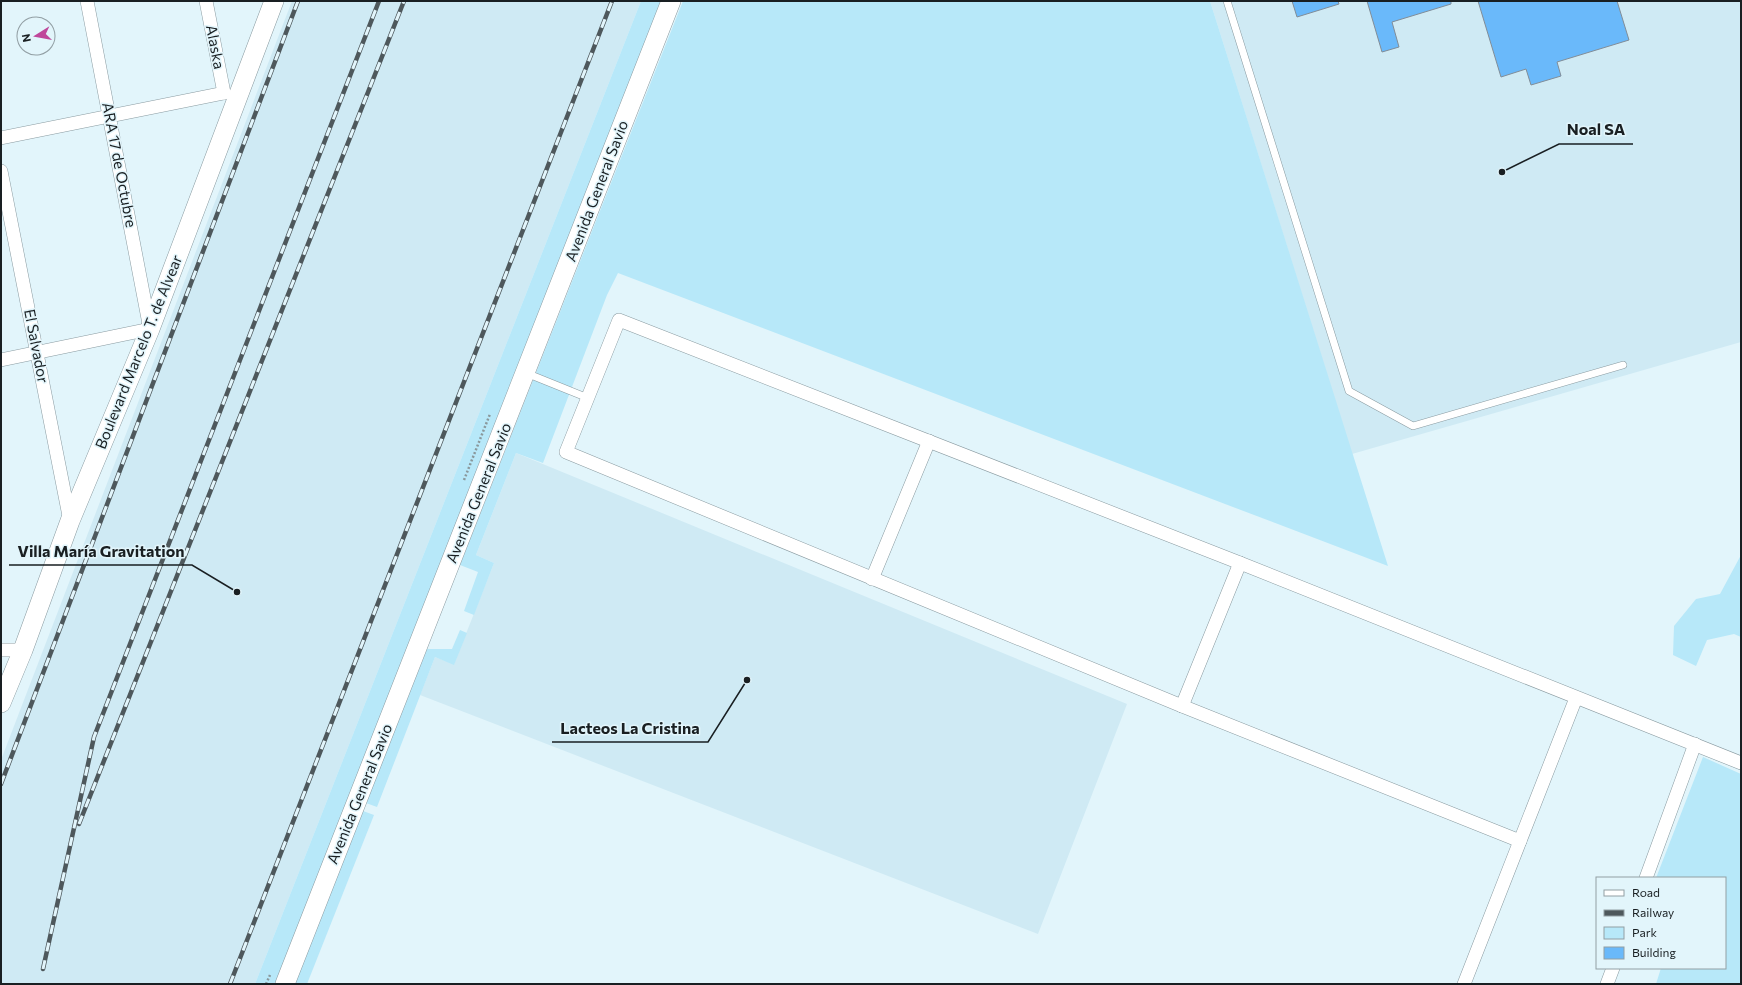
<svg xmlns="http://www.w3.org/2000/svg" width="1742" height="985" viewBox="0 0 1742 985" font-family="Commissioner,sans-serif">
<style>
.built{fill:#cfeaf4}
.green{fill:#b7e8f9}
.building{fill:#6ab9fa;stroke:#818d98}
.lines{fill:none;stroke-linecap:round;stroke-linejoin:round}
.service-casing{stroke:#8a9ba1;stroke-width:8}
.minor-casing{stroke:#8a9ba1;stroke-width:14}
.secondary-casing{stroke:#8a9ba1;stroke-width:20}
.path{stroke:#8a989c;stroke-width:2.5;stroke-dasharray:2 2;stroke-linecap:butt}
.service{stroke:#fff;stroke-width:7}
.minor{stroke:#fff;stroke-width:13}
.secondary{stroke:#fff;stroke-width:19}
.rail-casing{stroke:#4e585c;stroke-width:4.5}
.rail{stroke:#e2f5fb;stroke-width:3;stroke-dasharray:9;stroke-linecap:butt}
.labels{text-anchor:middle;stroke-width:3;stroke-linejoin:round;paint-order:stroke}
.street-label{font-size:15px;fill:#191f22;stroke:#e2f5fb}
.leader{fill:none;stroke:#191f22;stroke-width:1.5}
.callout-dot{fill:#191f22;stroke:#e2f5fb;stroke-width:1.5}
.callout-label{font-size:16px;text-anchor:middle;font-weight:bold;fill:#191f22;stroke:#e2f5fb;stroke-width:3;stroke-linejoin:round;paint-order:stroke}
</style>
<rect width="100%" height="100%" fill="#e2f5fb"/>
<g class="built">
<polygon points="292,1 641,1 255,984 1,984 1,760"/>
<polygon points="1210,1 1741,1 1741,342 1352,454"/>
<polygon points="516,453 1127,704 1038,934 420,695 435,657 454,664 494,563 476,555"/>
</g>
<g class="green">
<polygon points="641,1 661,1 276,984 255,984"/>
<polygon points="683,1 1210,1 1388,566 618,273 607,295 543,463 516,453 476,555 494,563 474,615 464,611 478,572 460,565"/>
<polygon points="1741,555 1741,637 1734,634 1707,640 1696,666 1673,655 1674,626 1696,599 1720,594"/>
<polygon points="460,630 467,633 454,665 435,657 377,807 366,803 427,649 452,649"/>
<polygon points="1703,757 1741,774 1741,984 1656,984 1661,968 1725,968 1725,878 1656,878"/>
<polygon points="363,811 374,815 307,984 295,984"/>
</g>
<g class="building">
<polygon points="1292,1 1338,1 1339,4 1297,17"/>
<polygon points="1367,1 1451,1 1451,4 1392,22 1399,47 1382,52"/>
<polygon points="1478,1 1617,1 1629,40 1557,62 1561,76 1531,85 1526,69 1501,77"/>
</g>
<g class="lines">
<g class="service-casing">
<g id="service">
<polyline points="1227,1 1349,391 1413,426 1623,365"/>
<polyline points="526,373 588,398"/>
</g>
</g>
<g class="minor-casing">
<g id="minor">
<polyline points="206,1 224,93"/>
<polyline points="1,138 224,93"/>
<polyline points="1,171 70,521"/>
<polyline points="1,360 150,329 87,1"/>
<polyline points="872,579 929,441"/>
<polyline points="1,650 23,650"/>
<polyline points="1182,706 1240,563"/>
<polyline points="1520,841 1182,706 566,452 619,320 1240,563 1741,763"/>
<polyline points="1646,878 1695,744"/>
<polyline points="1464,984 1576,698"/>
<polyline points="1607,984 1613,968"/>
</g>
</g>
<g class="secondary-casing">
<g id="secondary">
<polyline points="1,703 23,650 70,521 150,329 274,1"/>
<polyline points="285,984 671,1"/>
</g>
</g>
<g class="path">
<polyline points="464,480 490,414"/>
<polyline points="266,984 270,975"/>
</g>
<use href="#service" class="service"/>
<use href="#minor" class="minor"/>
<use href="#secondary" class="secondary"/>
<g class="rail-casing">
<g id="rail">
<polyline points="1,784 298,1"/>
<polyline points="79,824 404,1"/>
<polyline points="43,969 94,737 379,1"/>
<polyline points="230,984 612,1"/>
</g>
</g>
<use href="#rail" class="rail"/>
</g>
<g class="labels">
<g class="street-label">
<text transform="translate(215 47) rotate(79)" y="5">Alaska</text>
<text transform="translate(119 165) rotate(79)" y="5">ARA 17 de Octubre</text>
<text transform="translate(597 191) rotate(-69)" y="5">Avenida General Savio</text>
<text transform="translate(36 346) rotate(79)" y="5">El Salvador</text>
<text transform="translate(139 352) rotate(-68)" y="5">Boulevard Marcelo T. de Alvear</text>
<text transform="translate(479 493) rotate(-68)" y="5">Avenida General Savio</text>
<text transform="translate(360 794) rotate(-68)" y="5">Avenida General Savio</text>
</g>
</g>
<path class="leader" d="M1502 172L1559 144H1633M237 592L192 565H9M747 680L708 742H552"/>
<g class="callout-dot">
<circle cx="1502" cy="172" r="4"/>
<circle cx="237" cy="592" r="4"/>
<circle cx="747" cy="680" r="4"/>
</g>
<g class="callout-label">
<text x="1596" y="135">Noal SA</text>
<text x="101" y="557">Villa María Gravitation</text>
<text x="630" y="734">Lacteos La Cristina</text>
</g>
<rect width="1742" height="985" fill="none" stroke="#191f22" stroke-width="4"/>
<rect x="1596" y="877" width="130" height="92" fill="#e2f5fb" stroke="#929fa4"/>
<rect x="1604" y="890" width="20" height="6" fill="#ffffff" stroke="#929fa4"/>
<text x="1632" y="897" font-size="12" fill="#191f22">Road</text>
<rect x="1604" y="910" width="20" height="6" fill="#4e585c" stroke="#929fa4"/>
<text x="1632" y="917" font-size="12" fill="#191f22">Railway</text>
<rect x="1604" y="927" width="20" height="12" fill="#b7e8f9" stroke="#929fa4"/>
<text x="1632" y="937" font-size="12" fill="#191f22">Park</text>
<rect x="1604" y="947" width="20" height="12" fill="#6ab9fa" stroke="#929fa4"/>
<text x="1632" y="957" font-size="12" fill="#191f22">Building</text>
<g transform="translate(36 36) rotate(259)"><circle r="19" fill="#e2f5fb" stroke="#929fa4"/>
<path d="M0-3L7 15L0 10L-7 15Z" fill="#bf479b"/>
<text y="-6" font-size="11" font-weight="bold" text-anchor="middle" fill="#191f22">N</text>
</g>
</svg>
